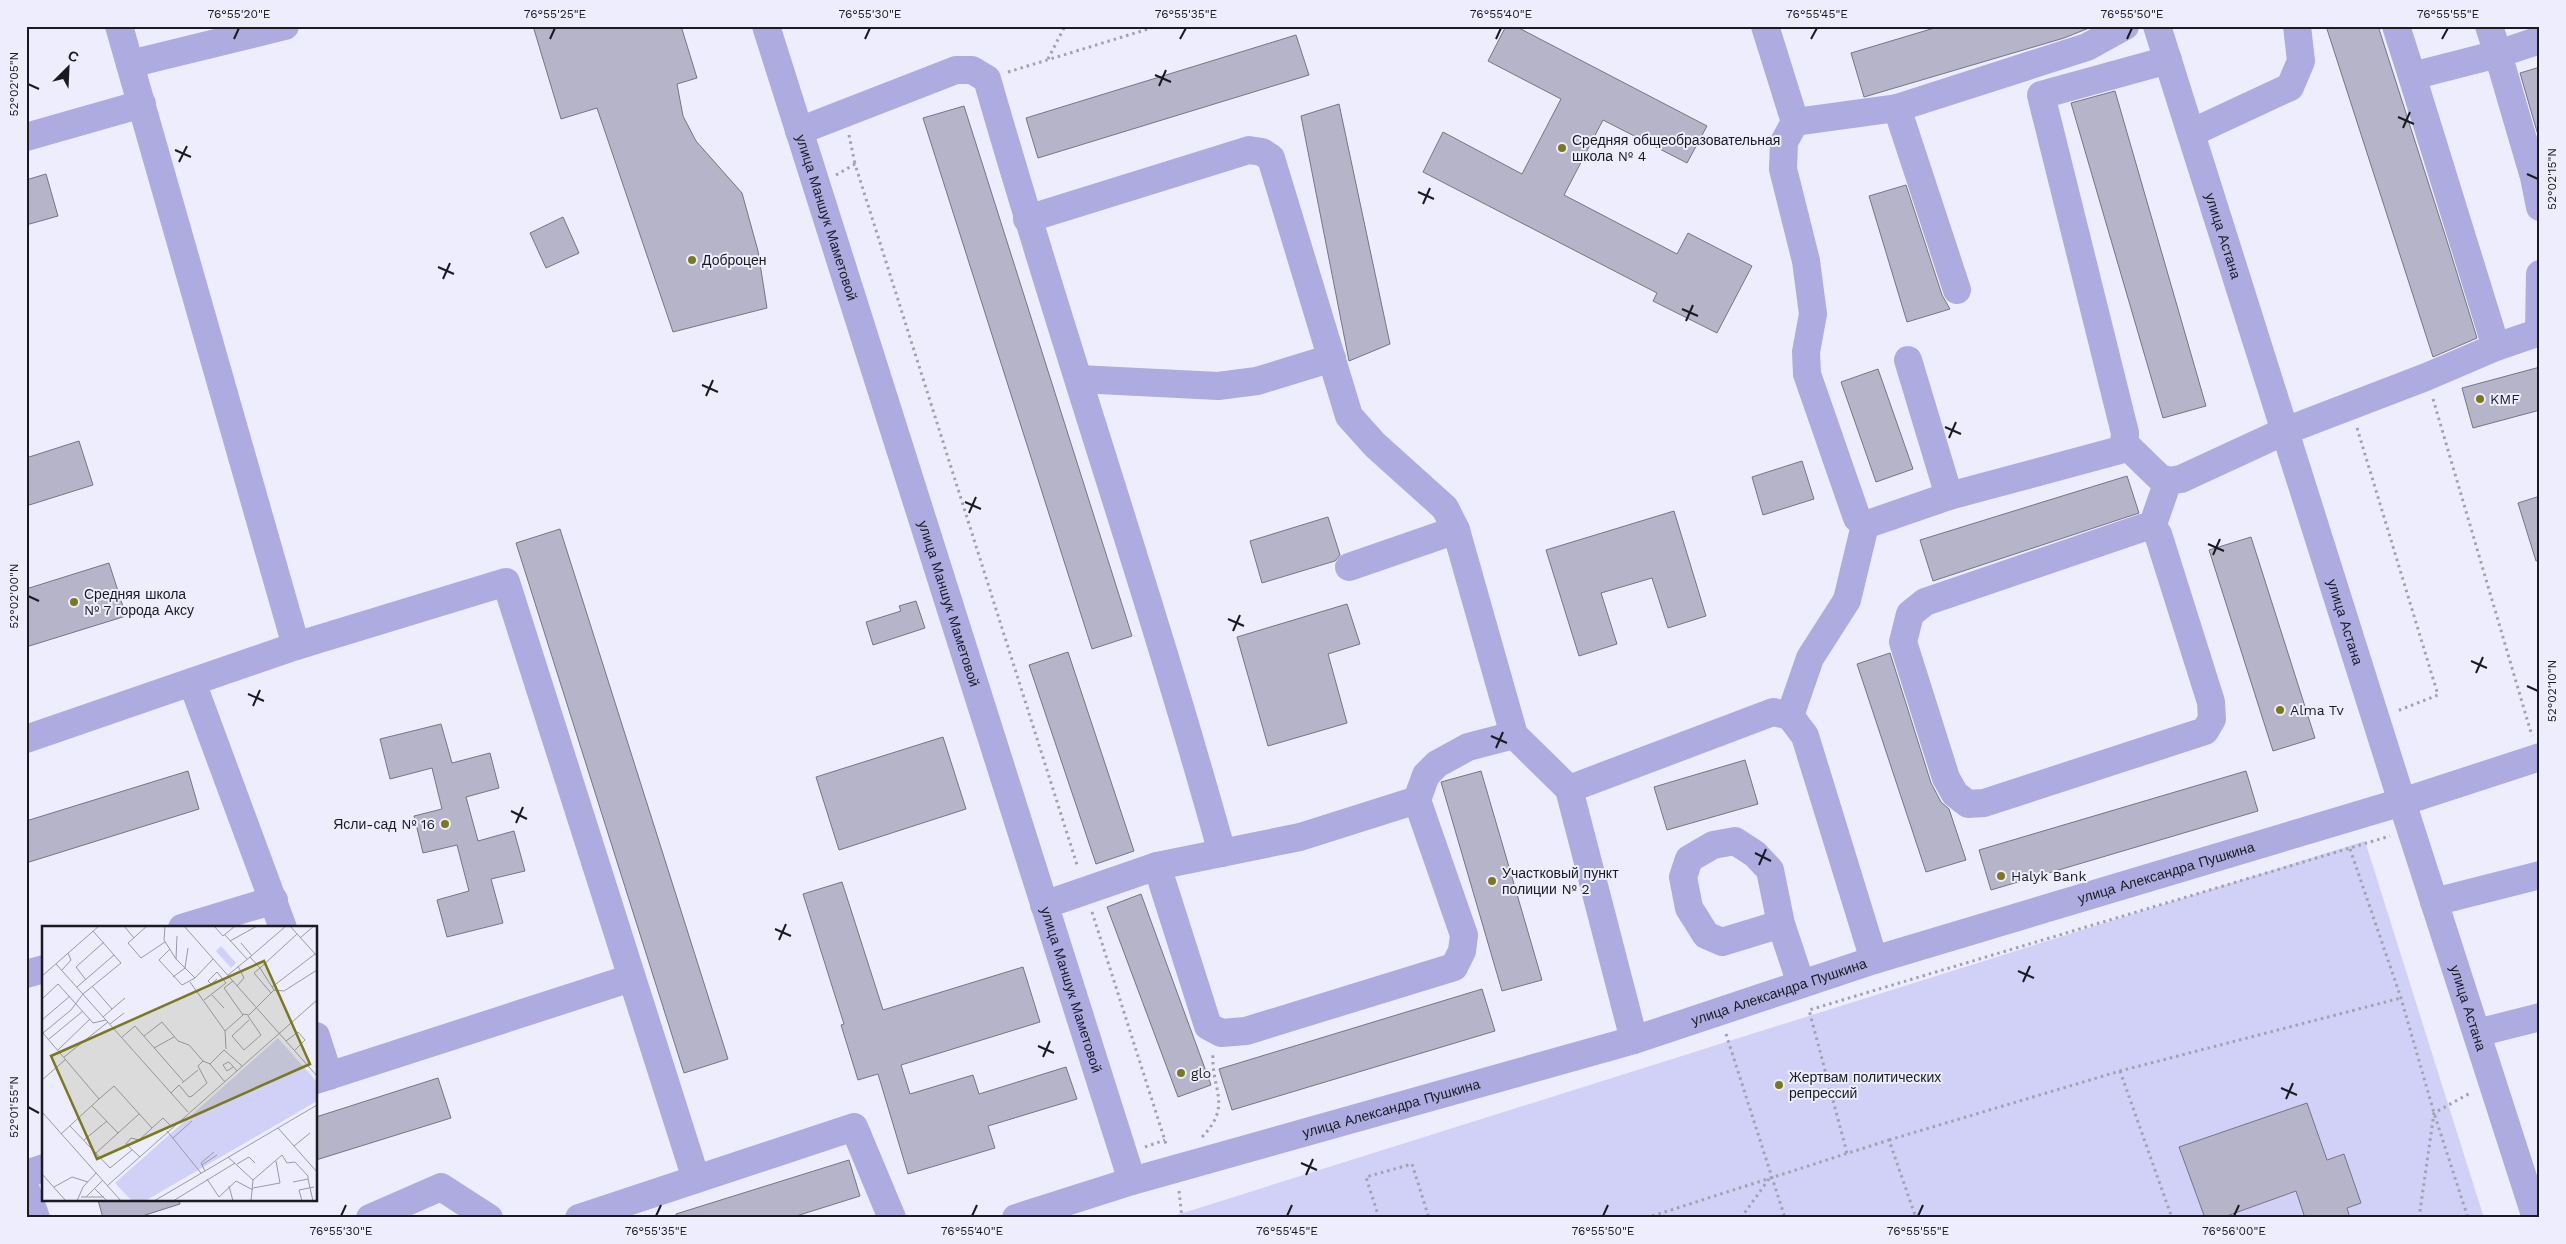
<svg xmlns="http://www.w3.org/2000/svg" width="2566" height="1244" viewBox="0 0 2566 1244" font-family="'Work Sans',sans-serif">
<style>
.green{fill:#d1d0f7}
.building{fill:#b5b4c9;stroke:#757587}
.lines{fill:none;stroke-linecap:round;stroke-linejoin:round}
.path{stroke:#a1a1af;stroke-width:3;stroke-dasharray:2.5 4;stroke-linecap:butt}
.minor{stroke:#aeabe0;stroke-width:28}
.ticks{fill:none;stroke:#1a1a21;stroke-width:2}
.poi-dot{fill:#7c781e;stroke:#ededfe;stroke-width:2}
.labels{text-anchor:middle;stroke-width:4;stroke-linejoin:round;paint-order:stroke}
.poi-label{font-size:14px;fill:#1a1a21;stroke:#ededfe;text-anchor:start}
.street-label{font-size:14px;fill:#1a1a21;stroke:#ededfe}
.inset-road{fill:none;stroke:#9999a6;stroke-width:1}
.view{fill:#7c781e;fill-opacity:0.15;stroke:#7c781e;stroke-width:2.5}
.inset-edge{fill:none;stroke:#1a1a21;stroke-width:2.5}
.neatline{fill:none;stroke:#1a1a21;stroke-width:2}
.ticks-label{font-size:12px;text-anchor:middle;fill:#1a1a21}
</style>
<rect width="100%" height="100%" fill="#ededfe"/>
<polygon class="green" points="2365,841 2484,1218 1167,1218"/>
<g class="building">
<polygon points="533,26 681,26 697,78 677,84 683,116 696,141 742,193 758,251 767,308 673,332 597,108 561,119"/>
<polygon points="1506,26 1515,26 1707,126 1687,163 1603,120 1564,195 1677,254 1688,233 1752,266 1717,333 1653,301 1657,293 1423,172 1443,132 1522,174 1561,99 1488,61"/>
<polygon points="1941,26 2088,26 2089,28 2064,38 1864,97 1851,53"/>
<polygon points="2326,26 2378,26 2446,238 2477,338 2433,357"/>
<polygon points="1296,35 1309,75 1038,158 1026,118"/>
<polygon points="2540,67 2540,135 2538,135 2520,73"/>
<polygon points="2115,91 2206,406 2163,418 2071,103"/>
<polygon points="1339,104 1390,344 1349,361 1301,116"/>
<polygon points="964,106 1132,636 1092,649 923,118"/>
<polygon points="46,174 58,216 26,225 26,180"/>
<polygon points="1906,185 1942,295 1950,309 1907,322 1869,196"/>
<polygon points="563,217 579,253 546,268 530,233"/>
<polygon points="2540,367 2540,410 2473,428 2462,388"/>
<polygon points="1878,369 1913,469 1876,482 1841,382"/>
<polygon points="79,441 93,485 26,506 26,458"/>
<polygon points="1802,461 1814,499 1763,515 1752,477"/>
<polygon points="2127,476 2139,513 1933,581 1920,540"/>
<polygon points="2540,496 2540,560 2536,561 2518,503"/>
<polygon points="1674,511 1706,616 1668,628 1652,578 1601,593 1617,644 1579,656 1546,550"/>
<polygon points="1328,517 1340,555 1335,561 1262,583 1250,541"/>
<polygon points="560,529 728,1059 684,1073 516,543"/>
<polygon points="2251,537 2315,738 2273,751 2209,550"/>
<polygon points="109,563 126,616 26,647 26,589"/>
<polygon points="916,601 925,628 873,645 866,622 901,611 899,606"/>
<polygon points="1347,604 1360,644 1328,654 1347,723 1268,746 1237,637"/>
<polygon points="1068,652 1134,851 1096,864 1029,665"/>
<polygon points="1890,653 1931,783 1941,802 1949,809 1966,860 1926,872 1857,664"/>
<polygon points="441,724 452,763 490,753 499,788 466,797 478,841 514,831 525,871 491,879 503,923 447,937 437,900 469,891 457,845 423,853 414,816 442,809 432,768 390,779 380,739"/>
<polygon points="943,737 966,809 839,850 816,777"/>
<polygon points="1745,760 1758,804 1667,830 1654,787"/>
<polygon points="188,771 199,809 26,863 26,821"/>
<polygon points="1481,771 1542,980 1502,991 1441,782"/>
<polygon points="2246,771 2258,811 1991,890 1979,850"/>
<polygon points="842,882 883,1010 1023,967 1040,1022 901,1065 910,1094 973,1075 979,1094 1066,1067 1077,1099 988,1126 995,1148 908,1174 878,1074 858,1080 841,1025 844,1024 803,894"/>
<polygon points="1141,894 1211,1085 1178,1097 1107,907"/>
<polygon points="1482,989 1495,1031 1232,1110 1219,1069"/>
<polygon points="438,1078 451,1118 316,1160 316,1117"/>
<polygon points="2307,1103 2327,1160 2344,1154 2361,1203 2347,1208 2350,1218 2305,1218 2296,1191 2221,1218 2205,1218 2179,1147"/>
<polygon points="849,1160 860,1196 790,1218 676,1218 676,1214"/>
<polygon points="98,1200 179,1200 180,1204 136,1218 103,1218"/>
</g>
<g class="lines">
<g class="path">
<polyline points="1048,59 1065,26"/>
<polyline points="1008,72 1158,26"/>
<polyline points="849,135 855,164"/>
<polyline points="836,175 855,164 1078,868"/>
<polyline points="2433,399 2532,736"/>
<polyline points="2357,428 2438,695 2397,711"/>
<polyline points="2350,849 2401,998 2434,1113 2468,1218"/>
<polyline points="1092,912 1167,1147"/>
<polyline points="1726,1034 1785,1218"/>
<polyline points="2120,1071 2172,1218"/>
<path d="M1202,1137C1233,1105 1211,1090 1213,1054"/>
<polyline points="1889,1140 2120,1071 2401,998"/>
<polyline points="1145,1147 1165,1140"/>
<polyline points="1847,1153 1809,1010 2390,836"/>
<polyline points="1179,1191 1182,1218"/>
<polyline points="1379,1218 1366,1177 1412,1164 1429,1218"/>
<polyline points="1421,1218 1428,1216"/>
<polyline points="1646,1218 1889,1140 1916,1218"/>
<polyline points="1741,1218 1771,1176"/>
<polyline points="2419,1218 2434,1113 2472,1092"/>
</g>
<g class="minor">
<path id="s1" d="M766,26L1132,1181"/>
<polyline points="1765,26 1795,122 1784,142 1783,169 1806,261 1813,314 1806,352 1807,374 1857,518 1865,525 1949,496 2120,450 2124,443 2125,433 2041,95 2168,60"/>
<path id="s2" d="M2157,26L2402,802L2536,1218"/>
<polyline points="2396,26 2412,76"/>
<polyline points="2489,26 2498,54 2540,40"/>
<polyline points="130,64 285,26"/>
<polyline points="1897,108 1957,290"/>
<polyline points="1795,122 1897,108 2087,47 2125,26"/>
<path d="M799,131L956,70H972L987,79C1061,338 1150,593 1222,853"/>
<polyline points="2191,133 2290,87 2301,61 2297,26"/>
<polyline points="26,137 142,104"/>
<polyline points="1027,219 1249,150 1262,152 1271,158 1349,416 1375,445 1445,508 1456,530 1514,735"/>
<polyline points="2539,332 2540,274"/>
<polyline points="2496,347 2412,76 2498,54 2534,177 2540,207"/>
<polyline points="1908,360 1949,496"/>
<polyline points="1079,379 1218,386 1257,381 1332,358"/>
<polyline points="2124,443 2159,477 2168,481 2181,479 2285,431 2426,377 2496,347 2540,332"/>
<polygon points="2152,527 2158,534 2211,702 2212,719 2205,731 1984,803 1968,804 1955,794 1946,778 1903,642 1910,614 1925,602 2142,528"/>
<polyline points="2152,527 2168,481"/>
<polyline points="1349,567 1456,530"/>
<polyline points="296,646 506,582 696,1179"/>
<polyline points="192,682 283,928"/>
<polyline points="1790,716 1810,658 1847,600 1865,525"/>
<polyline points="26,739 296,646 119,26"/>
<polyline points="1157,866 1300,837 1417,800"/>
<polyline points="2434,902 2540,875"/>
<polyline points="1044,905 1157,866 1208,1026 1221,1033 1246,1031 1454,967 1462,951 1464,935 1417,800 1426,775 1437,764 1468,747 1514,735 1569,789"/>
<polyline points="1781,924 1722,942 1706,935 1689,908 1683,877 1689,859 1713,845 1735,841 1755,854 1770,870 1781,924 1801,984"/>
<polyline points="182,928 274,900"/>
<polyline points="26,974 44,969"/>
<polyline points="2477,1033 2540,1017"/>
<polyline points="316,1036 329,1076"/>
<polyline points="1634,1040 1569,789 1773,712 1790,716 1805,736 1874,960"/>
<polyline points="316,1080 631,978"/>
<polyline points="26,1174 44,1168"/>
<polyline points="26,1190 36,1218"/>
<polyline points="370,1218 441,1187 489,1218"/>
<polyline points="579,1218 854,1127 892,1218"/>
<path id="s3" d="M1016,1218L1132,1181L1634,1040L1874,960L2402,802L2540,757"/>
</g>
</g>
<path class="ticks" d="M234,39L239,28M550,39L555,28M865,39L870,28M1180,39L1186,28M1496,39L1501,28M1811,39L1817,28M2127,39L2132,28M2442,39L2448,28M1155,75L1171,82M28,84L39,89M1159,86L1166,70M2398,117L2414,124M2403,128L2410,112M175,150L191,157M179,162L187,146M2527,174L2538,179M1418,192L1434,199M1423,204L1430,188M438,267L454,274M443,279L450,263M1682,309L1698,316M1686,321L1693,305M702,385L718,392M706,396L713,380M1945,427L1961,434M1949,438L1956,422M965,502L981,509M969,513L976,497M2208,544L2224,551M2213,555L2220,539M28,596L39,601M1228,619L1244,626M1233,631L1240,615M2471,661L2487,668M2476,673L2483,657M2527,686L2538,691M248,694L264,701M253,706L260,690M1491,736L1507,743M1496,748L1503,732M511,811L527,819M516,823L523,807M1755,853L1771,861M1759,865L1766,849M775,929L791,936M779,940L786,924M2018,971L2034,978M2023,982L2030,966M1038,1046L1054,1053M1043,1057L1050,1041M2281,1088L2297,1095M2286,1099L2293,1083M28,1107L39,1113M1301,1163L1317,1170M1306,1175L1313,1159M341,1216L346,1205M656,1216L661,1205M972,1216L977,1205M1287,1216L1292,1205M1603,1216L1608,1205M1918,1216L1923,1205M2234,1216L2239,1205"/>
<g class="poi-dot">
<circle cx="1562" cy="148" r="5"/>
<circle cx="692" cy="260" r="5"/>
<circle cx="2480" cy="399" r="5"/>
<circle cx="74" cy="602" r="5"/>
<circle cx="2280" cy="710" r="5"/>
<circle cx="445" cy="824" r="5"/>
<circle cx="2001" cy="876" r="5"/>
<circle cx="1492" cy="881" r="5"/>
<circle cx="1181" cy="1073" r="5"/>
<circle cx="1779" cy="1085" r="5"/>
</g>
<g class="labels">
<g class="poi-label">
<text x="1572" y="145">Средняя общеобразовательная<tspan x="1572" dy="16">школа № 4</tspan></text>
<text x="702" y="265">Доброцен</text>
<text x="2490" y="404">KMF</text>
<text x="84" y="599">Средняя школа<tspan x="84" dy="16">№ 7 города Аксу</tspan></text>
<text x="2290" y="715">Alma Tv</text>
<text x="435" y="829" text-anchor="end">Ясли-сад № 16</text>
<text x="1502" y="878">Участковый пункт<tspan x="1502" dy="16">полиции № 2</tspan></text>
<text x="2011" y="881">Halyk Bank</text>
<text x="1191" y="1078">glo</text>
<text x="1789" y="1082">Жертвам политических<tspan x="1789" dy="16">репрессий</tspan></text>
</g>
<g class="street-label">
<text dy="5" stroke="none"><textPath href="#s1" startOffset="201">улица Маншук Маметовой</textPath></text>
<text dy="5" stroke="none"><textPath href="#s2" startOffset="220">улица Астана</textPath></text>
<text dy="5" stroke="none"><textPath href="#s1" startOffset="606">улица Маншук Маметовой</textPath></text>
<text dy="5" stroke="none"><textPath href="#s2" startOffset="625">улица Астана</textPath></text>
<text dy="5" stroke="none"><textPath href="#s3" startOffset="1201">улица Александра Пушкина</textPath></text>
<text dy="5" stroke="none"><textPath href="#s1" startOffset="1011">улица Маншук Маметовой</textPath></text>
<text dy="5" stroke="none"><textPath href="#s3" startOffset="796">улица Александра Пушкина</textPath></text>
<text dy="5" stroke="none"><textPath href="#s2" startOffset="1030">улица Астана</textPath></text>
<text dy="5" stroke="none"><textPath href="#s3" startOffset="391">улица Александра Пушкина</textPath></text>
</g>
</g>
<g transform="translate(42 926)">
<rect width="275" height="275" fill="#ededfe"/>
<path d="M179,20L194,37L189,42L174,25ZM236,112L275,156V175L103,275H90L73,257Z" fill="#d1d0f7"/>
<path class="inset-road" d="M82,0L92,12M105,0L86,17L99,32L123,16M123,0L122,14L134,33L135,10M142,0L275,150M172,0L181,10L193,0M248,0L275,30M183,9L205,33M258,12L272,0M188,15L215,0M199,17L210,30M128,23L117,34L140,59L153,52L171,33M208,31L244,0M134,33L143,42L146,22M14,38L146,186M20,44L29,34L26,27M186,49L208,31L218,42L255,8M0,50L57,0M131,51L143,42L153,52M175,53L169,58L166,55L175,46L184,57M44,54L34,41L62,16M148,56L183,105L201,89L182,62L191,55M50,60L70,83L61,91M195,60L202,52L196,40M35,61L72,29L51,5M230,61L273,28M229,67L212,47L218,42L232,64M170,69L182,82M0,73L16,58L51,97L64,94M162,74L184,57M70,83L83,72M201,88L207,89L232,64L242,65L275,44M206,90L219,109L202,124L190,110L207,94M0,94L28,70M68,98L82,87M183,105L184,123M0,106L57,173L19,208M1,107L29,84L41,68L79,37L72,29M102,110L120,96L136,115L147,119L161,135M80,111L93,100L142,156M7,113L41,85M244,115L256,106L263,114L253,124M112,122L132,111M16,124L48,93M22,131L66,96M191,141L185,145L181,139L186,136L188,137L195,145M0,154L24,133M183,156L168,138L182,124L200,140M140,157L156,144M129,167L137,159L147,171L150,170L165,157L156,140L161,135L168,138M57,173L72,160L110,202M50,180L76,207M0,186L79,275M28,200L68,242L90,224M236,202L275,246M125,205L159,247M131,212L150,195M42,214L65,195M252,220L268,207M54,227L97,188M98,231L84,218L89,212L97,214L121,192L130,201M186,231L211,254L209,275M195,238L207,231L213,237M160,239L175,229M163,245L159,237L172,226M0,248L24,275M165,253L177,271L194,255L211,264M266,253L271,275M211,254L240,229L245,237L253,236L266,250V253L251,256M65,260L275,74M187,260L191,275M12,261L30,251L46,256M211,262L238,257L234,235M53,263L64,274M39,271H44L61,254M44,271H62M35,275L41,261L54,247M112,275L275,179M131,275L193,237M260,275L257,264L272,261"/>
<path class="view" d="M222,35L268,138L55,233L9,130Z"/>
<rect width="275" height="275" class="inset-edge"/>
</g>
<rect width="2566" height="1244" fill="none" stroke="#ededfe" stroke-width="55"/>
<g transform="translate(68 68) rotate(24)" stroke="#ededfe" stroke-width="4" paint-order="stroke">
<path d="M0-4L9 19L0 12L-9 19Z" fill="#1a1a21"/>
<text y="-8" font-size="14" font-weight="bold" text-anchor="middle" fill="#1a1a21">С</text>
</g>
<rect x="28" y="28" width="2510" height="1188" class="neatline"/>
<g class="ticks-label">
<text x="239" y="18">76°55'20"E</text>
<text x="555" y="18">76°55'25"E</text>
<text x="870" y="18">76°55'30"E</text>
<text x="1186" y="18">76°55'35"E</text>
<text x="1501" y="18">76°55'40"E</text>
<text x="1817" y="18">76°55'45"E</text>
<text x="2132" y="18">76°55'50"E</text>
<text x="2448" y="18">76°55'55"E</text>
<text transform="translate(14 84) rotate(-90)" y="4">52°02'05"N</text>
<text transform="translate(2552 179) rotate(-90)" y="4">52°02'15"N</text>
<text transform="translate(14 596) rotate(-90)" y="4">52°02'00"N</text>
<text transform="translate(2552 691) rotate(-90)" y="4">52°02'10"N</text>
<text transform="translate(14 1107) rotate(-90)" y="4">52°01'55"N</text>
<text x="341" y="1235">76°55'30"E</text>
<text x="656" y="1235">76°55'35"E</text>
<text x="972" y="1235">76°55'40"E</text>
<text x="1287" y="1235">76°55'45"E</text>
<text x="1603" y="1235">76°55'50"E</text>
<text x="1918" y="1235">76°55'55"E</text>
<text x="2234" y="1235">76°56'00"E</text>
</g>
</svg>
